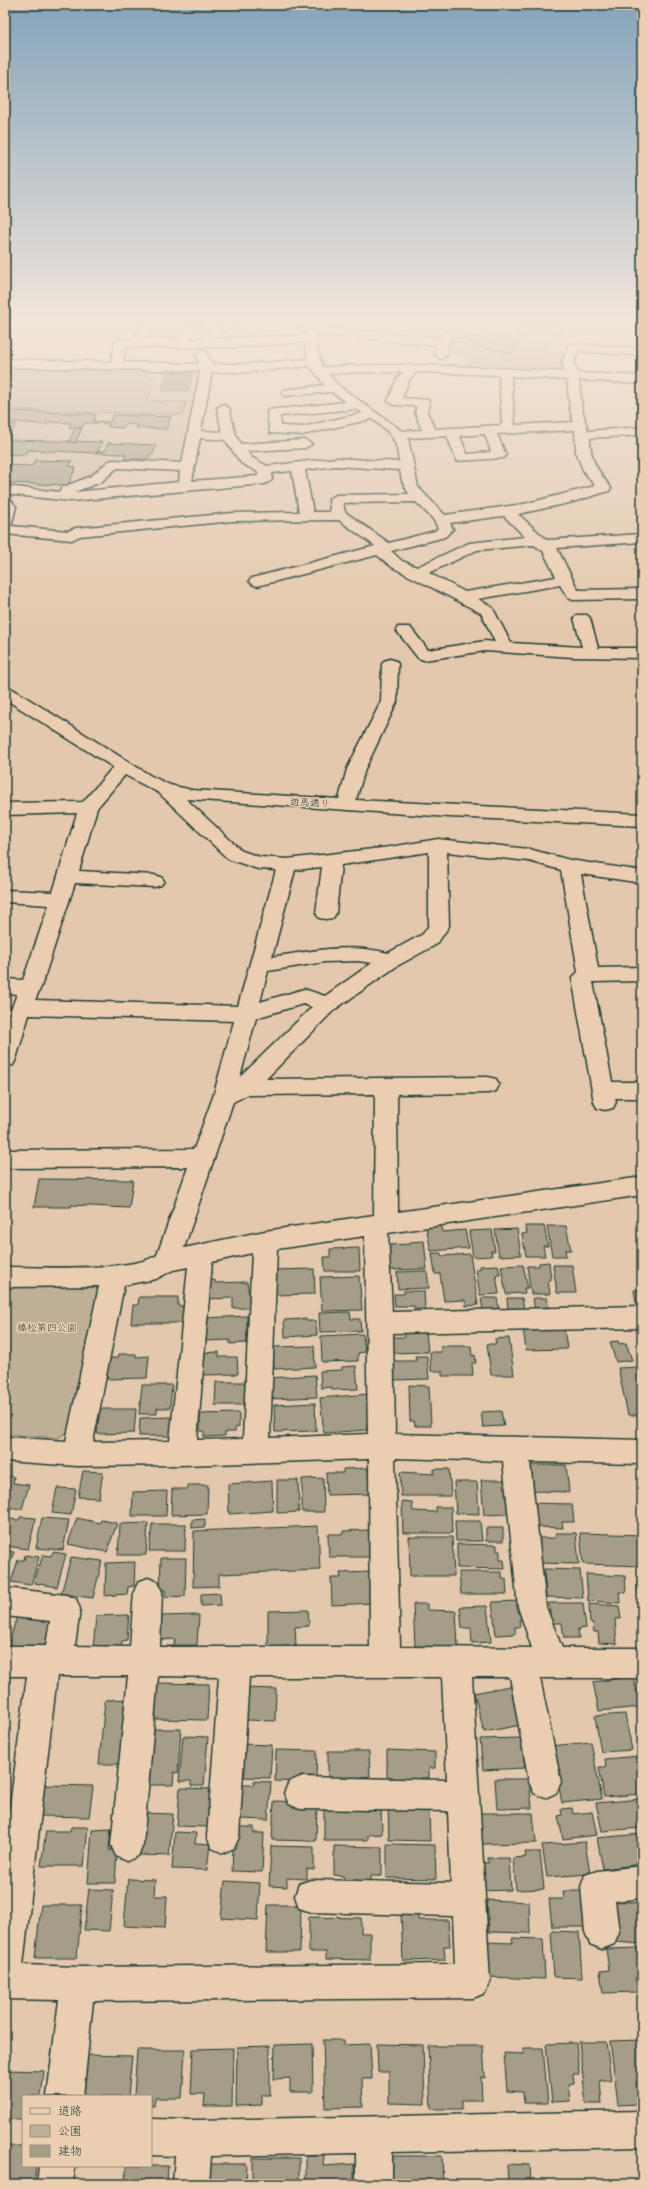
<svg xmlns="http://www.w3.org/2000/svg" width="647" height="2189" viewBox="0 0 647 2189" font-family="Mali,'Klee One',sans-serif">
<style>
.built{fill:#d1bba2}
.green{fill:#bfaf97;stroke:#6f7666}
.water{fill:#908d7a;stroke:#636d5e}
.building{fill:#a69d88;stroke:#1f3d34}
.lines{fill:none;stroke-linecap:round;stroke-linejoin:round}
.minor-casing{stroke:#1f3d34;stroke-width:3}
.minor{fill:#ebceb2;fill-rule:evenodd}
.labels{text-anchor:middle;stroke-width:3;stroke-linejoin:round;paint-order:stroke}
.street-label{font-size:10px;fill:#1f3d34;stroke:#ebceb2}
.park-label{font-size:10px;fill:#2f483e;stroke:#ebceb2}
</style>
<rect width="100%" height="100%" fill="#e3c8ad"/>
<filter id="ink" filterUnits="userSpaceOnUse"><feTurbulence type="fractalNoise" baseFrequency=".025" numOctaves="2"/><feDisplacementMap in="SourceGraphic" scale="8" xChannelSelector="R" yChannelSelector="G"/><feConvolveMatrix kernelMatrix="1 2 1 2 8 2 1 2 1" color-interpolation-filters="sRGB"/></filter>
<g filter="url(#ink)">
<polygon class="built" points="5,365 201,371 183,462 177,464 110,463 90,479 56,494 5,488"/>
<g class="green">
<polygon points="524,324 562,324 562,330 544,352 567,355 568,374 468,368 470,355 447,353 449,341 512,353 524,339 516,337 518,335 516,334"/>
<polygon points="7,367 140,370 154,379 147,401 186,402 183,415 5,409"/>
<polygon points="5,1285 93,1285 98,1290 71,1430 58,1438 5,1434"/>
</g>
<polygon class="water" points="166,373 192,373 189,391 162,391"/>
<g class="building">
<polygon points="461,334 486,338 490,334 503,336 500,339 505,338 520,342 511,353 469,345 471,342 467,342 469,340 457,338"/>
<polygon points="5,411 96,414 93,423 84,423 82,428 75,428 69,427 71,423 48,422 47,425 5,421"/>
<polygon points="113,415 171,417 166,429 136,428 138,425 125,424 124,428 108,427 109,424 94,423 95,421 110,422"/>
<polygon points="5,424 16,424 8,440 102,442 97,453 27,450 25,455 5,454"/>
<polygon points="75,428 82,428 75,443 69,442"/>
<polygon points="108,443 156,445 153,454 150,454 148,459 124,459 126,454 97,453 98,451 105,451"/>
<polygon points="35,460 72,461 69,466 76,467 68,485 5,483 5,465 32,466"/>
<polygon points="39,1179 133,1180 129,1208 71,1205 71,1207 34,1207"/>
<polygon points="441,1225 442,1232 465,1230 469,1248 431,1251 426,1227"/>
<polygon points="525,1226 544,1226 548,1246 543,1246 545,1256 526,1256 522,1234 527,1233"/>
<polygon points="547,1226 566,1226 571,1250 565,1250 566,1256 552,1256"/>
<polygon points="517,1229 521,1255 499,1256 495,1230"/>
<polygon points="492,1230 495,1251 491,1251 492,1256 473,1257 469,1231"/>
<polygon points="424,1241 427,1269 386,1270 384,1250 390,1249 389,1245 411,1244 410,1242"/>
<polygon points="359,1248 360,1271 325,1271 324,1257 330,1257 330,1249"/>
<polygon points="432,1253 441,1253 441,1256 470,1254 478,1305 466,1306 465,1300 444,1301 440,1274 435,1274"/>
<polygon points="549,1262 551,1280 548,1280 550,1294 531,1294 527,1266 539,1266 539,1263"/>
<polygon points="498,1265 500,1275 496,1275 499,1294 480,1295 476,1269 481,1268 480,1266"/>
<polygon points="523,1265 528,1288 524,1288 525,1293 506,1294 501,1266"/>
<polygon points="553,1265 572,1265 576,1293 557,1293"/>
<polygon points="314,1269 315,1294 272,1295 271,1270"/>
<polygon points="427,1271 429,1288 398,1289 397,1272"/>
<polygon points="359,1276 362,1310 322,1311 320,1277"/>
<polygon points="215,1280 215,1283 247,1282 248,1291 252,1290 252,1308 233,1308 233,1298 204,1299 204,1281"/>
<polygon points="634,1290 642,1290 642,1308 637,1308"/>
<polygon points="404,1291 424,1291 425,1309 414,1309 414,1306 395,1306 394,1294 404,1294"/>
<polygon points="139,1297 178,1297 178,1306 183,1306 182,1323 131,1323 133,1305 138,1305"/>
<polygon points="481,1298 497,1298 499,1310 483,1311"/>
<polygon points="507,1298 522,1298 524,1310 508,1310"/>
<polygon points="533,1298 547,1298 549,1311 535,1311"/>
<polygon points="350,1312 351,1319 360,1319 361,1331 320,1332 319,1313"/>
<polygon points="247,1316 247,1343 230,1344 230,1340 205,1341 205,1318"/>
<polygon points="306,1319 306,1321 316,1321 317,1335 285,1337 284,1320"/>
<polygon points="523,1328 564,1328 567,1349 526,1350"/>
<polygon points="426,1331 428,1352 392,1353 391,1337 405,1337 404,1332"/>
<polygon points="363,1334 365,1352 358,1353 358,1361 322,1362 321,1336"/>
<polygon points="509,1338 514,1375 491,1375 487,1344 496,1344 495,1339"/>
<polygon points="618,1341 619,1344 626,1343 632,1360 616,1362 610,1342"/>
<polygon points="314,1346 315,1367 274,1369 273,1347"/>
<polygon points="441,1346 471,1346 472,1356 475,1355 476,1363 472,1363 473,1376 442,1376 442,1371 431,1371 430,1352 441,1352"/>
<polygon points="219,1352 219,1357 237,1357 238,1374 203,1375 203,1371 200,1371 200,1353"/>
<polygon points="119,1354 136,1354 136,1357 149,1356 147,1378 107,1379 108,1358 118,1358"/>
<polygon points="415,1356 427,1356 429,1379 394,1380 393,1361 416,1361"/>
<polygon points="356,1366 358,1389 332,1390 332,1387 321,1388 320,1371 342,1370 342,1367"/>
<polygon points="640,1367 642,1415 628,1415 618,1368"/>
<polygon points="315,1375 317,1397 270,1399 269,1378"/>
<polygon points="216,1382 245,1382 244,1405 215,1405"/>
<polygon points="142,1385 172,1385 170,1408 157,1408 157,1414 139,1414"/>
<polygon points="409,1385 429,1386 431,1426 415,1426 414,1421 410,1421"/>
<polygon points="369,1394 370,1403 367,1403 369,1425 366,1425 367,1430 324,1433 320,1398"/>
<polygon points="315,1403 316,1431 275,1432 274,1405"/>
<polygon points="99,1409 136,1409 134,1433 97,1434"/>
<polygon points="501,1411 504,1426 483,1427 481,1412"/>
<polygon points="239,1413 239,1427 235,1428 235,1432 225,1432 225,1436 204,1437 204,1431 200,1431 200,1414"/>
<polygon points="173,1417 172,1436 139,1436 140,1418"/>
<polygon points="531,1465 566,1465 569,1492 534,1491"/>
<polygon points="368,1468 369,1494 327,1495 326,1473 343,1473 343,1469"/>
<polygon points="434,1469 449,1469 451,1496 401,1496 400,1472 434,1474"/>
<polygon points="83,1471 103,1472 99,1498 78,1497"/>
<polygon points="5,1476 14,1477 13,1483 29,1485 22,1509 5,1507"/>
<polygon points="323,1478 324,1512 302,1512 302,1479"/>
<polygon points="277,1480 298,1480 299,1512 277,1513"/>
<polygon points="481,1480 505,1480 509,1514 484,1515"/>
<polygon points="272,1481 273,1511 229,1514 228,1484"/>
<polygon points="454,1482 477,1482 479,1514 456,1513"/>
<polygon points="188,1485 208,1485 207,1514 171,1515 172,1489 188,1489"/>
<polygon points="57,1488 76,1489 71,1515 52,1513"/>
<polygon points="167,1491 166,1516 132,1516 133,1492"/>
<polygon points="402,1501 412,1502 413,1511 436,1512 436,1507 451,1507 452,1533 403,1533"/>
<polygon points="531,1503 572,1504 574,1522 562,1522 563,1528 534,1527"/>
<polygon points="20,1517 36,1518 28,1549 5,1546 5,1535 9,1519 19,1520"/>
<polygon points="42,1518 69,1520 63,1550 36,1548"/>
<polygon points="77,1518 100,1523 101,1520 117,1523 107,1552 68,1544"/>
<polygon points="205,1519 205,1527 192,1528 192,1520"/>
<polygon points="455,1521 480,1521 482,1541 456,1541"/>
<polygon points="148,1523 146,1555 118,1555 120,1524"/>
<polygon points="152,1524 186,1524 185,1551 149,1551"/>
<polygon points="318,1526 320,1570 219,1574 219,1586 193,1587 194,1531"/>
<rect x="486" y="1528" width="17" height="13"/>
<polygon points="370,1530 371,1557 329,1557 328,1534 343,1534 343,1531"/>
<polygon points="556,1533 576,1533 579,1564 538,1563 536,1538 556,1538"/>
<polygon points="580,1533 642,1535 642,1566 583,1564"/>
<polygon points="409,1537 452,1537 454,1576 410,1576"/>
<polygon points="457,1544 497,1545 497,1551 500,1551 500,1560 504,1560 505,1569 457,1568"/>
<polygon points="5,1551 14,1552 7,1573 5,1573"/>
<polygon points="53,1552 66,1554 57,1587 34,1583 43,1555 51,1556"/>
<polygon points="25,1555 39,1557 31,1585 11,1582 18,1560 24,1560"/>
<polygon points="71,1557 102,1561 93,1598 61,1594"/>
<polygon points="161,1558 186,1558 185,1596 165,1597 165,1590 160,1590"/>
<polygon points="135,1562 134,1586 128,1587 127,1594 105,1596 106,1563"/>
<polygon points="544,1569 580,1570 583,1598 546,1597"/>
<polygon points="373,1572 374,1603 332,1605 331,1578 341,1578 340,1573"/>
<polygon points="459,1572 502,1572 502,1579 506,1579 507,1594 461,1594"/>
<polygon points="586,1574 625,1576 626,1593 619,1592 620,1603 588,1601"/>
<polygon points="637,1581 642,1581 642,1623 641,1623"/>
<polygon points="220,1593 221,1605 201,1606 201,1594"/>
<polygon points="520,1601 523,1620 519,1620 520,1627 515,1627 515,1634 496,1635 492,1602"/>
<polygon points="549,1603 583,1603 586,1628 578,1629 579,1638 564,1638 562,1623 551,1623"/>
<polygon points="413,1604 427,1604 427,1610 456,1611 458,1647 415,1646"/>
<polygon points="589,1604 619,1606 621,1619 615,1619 617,1644 599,1643 598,1632 594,1632 593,1623 590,1623"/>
<polygon points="487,1606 491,1642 472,1643 471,1628 462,1628 460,1607"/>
<polygon points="308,1610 309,1626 295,1627 296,1646 268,1647 268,1611"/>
<polygon points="129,1615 127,1640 122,1641 121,1649 93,1649 96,1616"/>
<polygon points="199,1615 197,1645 174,1645 175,1639 160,1640 161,1616"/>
<polygon points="17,1616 53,1621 47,1646 38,1645 36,1651 8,1647"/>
<polygon points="633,1677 641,1707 599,1711 593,1682"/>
<polygon points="156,1683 209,1684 207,1720 153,1719"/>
<polygon points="515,1685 521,1725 484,1732 474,1693"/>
<polygon points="242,1688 276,1689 275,1721 246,1720"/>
<polygon points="130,1699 125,1764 99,1764 105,1700"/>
<polygon points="625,1714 632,1750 601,1752 595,1716"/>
<polygon points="149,1729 181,1729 178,1773 174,1772 173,1785 145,1785"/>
<polygon points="183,1736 208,1737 204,1786 191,1786 191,1781 179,1781"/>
<polygon points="521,1738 525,1768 483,1770 480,1739"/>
<polygon points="591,1742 602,1799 562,1803 551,1746"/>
<polygon points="240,1744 272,1745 270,1778 244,1777 245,1769 238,1769"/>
<polygon points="276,1750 317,1751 316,1777 309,1776 309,1782 275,1781"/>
<polygon points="387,1750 435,1752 435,1768 429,1768 429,1778 421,1778 421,1783 387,1782"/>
<polygon points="328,1751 369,1751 370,1776 361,1777 361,1783 328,1783"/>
<polygon points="639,1756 642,1771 642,1794 604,1797 599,1767 606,1767 605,1759"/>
<polygon points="495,1779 529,1779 532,1808 497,1809"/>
<polygon points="254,1781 271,1782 268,1820 238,1819 241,1785 254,1785"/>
<polygon points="45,1785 93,1786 89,1817 40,1816"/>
<polygon points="180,1788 210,1789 208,1827 177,1826"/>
<polygon points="641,1799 642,1828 602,1831 596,1803"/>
<polygon points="274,1801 297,1802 297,1808 317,1808 316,1841 272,1840"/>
<polygon points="388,1806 429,1807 430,1841 389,1840"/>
<polygon points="324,1807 381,1808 382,1834 368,1835 368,1840 324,1840"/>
<polygon points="572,1808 573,1814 592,1812 597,1835 563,1839 558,1816 562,1815 561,1809"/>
<polygon points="144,1813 173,1814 169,1856 140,1855"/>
<polygon points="479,1813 533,1813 536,1843 481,1844"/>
<polygon points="71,1827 88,1827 84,1866 41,1866 46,1831 70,1831"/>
<polygon points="234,1827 254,1827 254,1833 264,1833 262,1872 232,1871"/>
<polygon points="111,1829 109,1850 117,1850 115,1883 88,1883 92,1830"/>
<polygon points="175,1832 196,1833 195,1843 210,1844 207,1870 172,1869"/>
<polygon points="641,1834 642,1851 638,1851 641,1864 603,1869 597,1838"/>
<polygon points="585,1842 590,1874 547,1877 542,1845"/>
<polygon points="387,1844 435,1845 436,1879 387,1878"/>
<polygon points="271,1846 314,1847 314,1870 307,1869 307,1879 287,1878 287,1887 269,1886"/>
<polygon points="334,1846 382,1847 382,1876 371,1876 371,1881 344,1880 343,1876 334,1875"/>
<polygon points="525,1852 540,1852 544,1889 516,1890 513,1858 526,1857"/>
<polygon points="488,1858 509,1858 511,1890 480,1891 478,1863 488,1863"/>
<polygon points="128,1879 155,1880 154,1896 167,1896 165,1928 124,1926"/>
<polygon points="225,1881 260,1883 258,1920 221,1918"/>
<polygon points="89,1889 113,1890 109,1931 84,1930"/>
<polygon points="563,1891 581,1891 589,1917 583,1917 585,1927 552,1927 549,1899 564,1899"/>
<polygon points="487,1900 529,1902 530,1933 489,1932"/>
<polygon points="612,1901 642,1903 642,1944 615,1942"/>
<polygon points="41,1905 82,1905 77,1958 35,1958"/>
<polygon points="268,1905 301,1905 300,1952 266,1952"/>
<polygon points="401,1913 418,1913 418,1920 448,1920 450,1946 444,1946 445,1960 403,1961"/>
<polygon points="309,1917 361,1918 361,1933 370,1933 370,1960 326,1959 326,1952 309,1952"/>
<polygon points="551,1931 579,1932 582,1978 554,1977"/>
<polygon points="512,1938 543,1939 545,1979 487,1977 485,1942 513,1943"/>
<polygon points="642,1948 642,1978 635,1978 638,1992 603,1993 600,1971 609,1970 606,1949"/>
<polygon points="323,2040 344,2040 344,2045 370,2044 372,2079 362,2079 363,2107 325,2108"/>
<polygon points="640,2040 642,2081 636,2082 639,2104 618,2105 610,2041"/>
<polygon points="579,2042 606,2042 611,2080 600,2080 602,2104 586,2104"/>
<polygon points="576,2043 579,2074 573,2074 574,2083 568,2084 570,2101 552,2102 546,2044"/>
<polygon points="312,2044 313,2092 290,2092 290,2078 274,2079 275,2045"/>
<polygon points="377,2044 423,2045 425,2104 389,2103 389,2072 378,2072"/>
<polygon points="270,2046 270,2095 262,2095 262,2105 236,2106 237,2047"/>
<polygon points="428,2046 483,2046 485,2078 481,2077 482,2100 462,2100 462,2109 431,2109"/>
<polygon points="233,2048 232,2106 204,2106 205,2094 191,2094 193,2049"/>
<polygon points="523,2048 543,2048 548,2103 524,2103 523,2092 507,2091 504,2053 524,2054"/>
<polygon points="137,2050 185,2050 182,2098 155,2098 154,2106 151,2106 151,2096 134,2096"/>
<polygon points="81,2055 132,2056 128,2096 77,2096"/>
<polygon points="5,2070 44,2071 41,2096 23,2096 23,2119 5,2119"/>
<polygon points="5,2140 8,2140 7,2146 23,2146 23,2166 36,2166 34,2184 5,2184"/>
<polygon points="306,2155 324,2155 323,2166 354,2164 354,2184 306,2184"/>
<polygon points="391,2156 442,2156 443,2184 392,2184"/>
<rect x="253" y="2158" width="46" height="26"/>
<polygon points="205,2164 247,2164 246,2184 204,2184"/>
<polygon points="507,2164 530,2165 531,2184 508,2184"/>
<polygon points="126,2166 168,2166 167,2184 125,2184"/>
<polygon points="119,2181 118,2184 72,2184 72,2182"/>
<polygon points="501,2182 502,2184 448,2183"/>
</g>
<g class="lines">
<g class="minor-casing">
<g id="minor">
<path d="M143,324H155L144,339H177L190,324H202L189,339H198L221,324H235L214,339L305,335L306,333L298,329L300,327L310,326L312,324H325L322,327L439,338L453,324H465L448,343L447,355L441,359L435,355L436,345L317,334L316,346L323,367C405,362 484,367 565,372L562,363L569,344L642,348V356L578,351L574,363L578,373L642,376V384L579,380L582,409L588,431L642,427V435L590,438C590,462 598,470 611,488L609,491L569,503L518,514L547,540L642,534V542L557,548L578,590L642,589V599L573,600L568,598L560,585L478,599L492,607L511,643L582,647L574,618L577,615H587L590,618L598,648H642V658L572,657L485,651L424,660L418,658L396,630L398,627H410L428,650L485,641L495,642L481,613L392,567L377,555L257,586L252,584L249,581L252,578L375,546L339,520L233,521L80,536L72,540L5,534V498L10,499L16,507L11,526L68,531L76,528L233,513L299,512L292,471L272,473V480L265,484L71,501L5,494V486L60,492L61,488L91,476L109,461L114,460L182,463L200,371L5,367V359L111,362L116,340L133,339ZM304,342L308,359L249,364H212L206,352L202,351L196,355L199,364L123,362L125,347H238ZM310,366L325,385L284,390L282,393L284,396L332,392L346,402L268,410L267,413L270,433L302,435L372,419C390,432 397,438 399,462L336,458L267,466L251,457L247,451L305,448L312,444L305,440L241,444L236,436L229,408L223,404L217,408L222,432L201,431L212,372H249ZM360,372H403L397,379L388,401L394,405L417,406L415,412L422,430L402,431L339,386L328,374ZM416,372L499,375L502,425L435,429L427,412L430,403L428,400L402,398L409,380ZM511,376L567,380L570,409L573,422L515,425ZM356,409L363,413L302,427L281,426L280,416ZM575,430L576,452L583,470L595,486L524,504L445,515L418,487L408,438L447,436L457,461L504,458L506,455L497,434ZM485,434L491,452L467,454L460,436ZM200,438L225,440L241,463L258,472V476L192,481ZM336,466L400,470L402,481L409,494L336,495L329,499L330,512H313L305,470ZM117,468L180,471L179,482L74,492L101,482ZM416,502L433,519L438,528L435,531L389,543L345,512L343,503ZM504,516L525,537L469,543L417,567L402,561L391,551L445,537L453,529L450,523ZM534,545L543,551L556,577L465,592L429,573L477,550Z"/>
<path d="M390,659L396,661L398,664L397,702L365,769L356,800L642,814V826L450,817L186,799L242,851L260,857L287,859L390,847L438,839L529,849L570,860L642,871V883L581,874L598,968L642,967V981L593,982L612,1082H642V1098H615L616,1102L613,1108L605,1110L597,1108L594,1102L572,978L578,972L561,870L529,861L447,852L449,926L437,944L397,966L334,1010L266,1079L488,1077L496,1079L499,1085L496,1091L488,1093L397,1094L398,1212L642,1177V1195L388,1233L392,1312L642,1306V1328L393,1333L395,1434L642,1440V1464L530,1462L546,1607L562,1648H642V1678H540L561,1782L556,1793L545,1798L534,1793L529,1782L510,1677H472L490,1981L485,1993L473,1998L93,2001L83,2096H47L59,2000L5,1999V1844L27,1676H5V1646H46L50,1621L5,1616V1588L66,1595L76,1599L80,1609L75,1646L130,1647L134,1592L138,1582L148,1578L158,1582L162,1592L160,1647H370L369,1459L182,1465L77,1466L5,1461V1437L66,1441L99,1286L5,1287V1267C38,1267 133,1272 157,1255L188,1167L5,1168V1150L194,1149L213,1097L234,1021L29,1015L16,1059L13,1065L5,1067V1025L17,994L5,993V979L23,980L49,905L5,902V890L53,892L77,813L5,815V803L83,802L113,767L5,699V687L11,688L151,776L170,785L192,790L339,799L347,769L381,702L382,664L384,661ZM125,775L159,793L228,859L258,869L276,870L238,1006L35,1000L41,987L75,883L154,887L161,885L164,881L161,877L154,875L79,871L97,808ZM429,852V925L423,934L388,953C349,943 311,951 272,957L295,870L322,867L316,913L319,918L326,919L333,918L336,913L341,865ZM358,961L372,963L325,996L304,989L260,1002L268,971L325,962ZM303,1004L312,1007L240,1077L256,1018ZM375,1094L374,1215L265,1231L184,1248L233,1102L247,1095ZM365,1236L368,1434L270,1438L277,1249ZM252,1253L243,1439L197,1440L212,1262ZM188,1267L170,1441L93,1442L124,1285L156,1279L173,1270ZM395,1458L503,1461L518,1607L532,1648L400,1647ZM57,1676H128L111,1845L116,1856L127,1861L138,1856L143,1845L158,1676L219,1677L207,1837L212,1848L223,1853L234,1848L239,1837L249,1677H442L447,1780L300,1777L289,1782L284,1793L289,1804L300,1809L448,1811L451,1883L311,1880L299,1884L295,1896L299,1908L311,1912L453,1916L455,1964L78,1967L23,1965Z"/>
<polygon points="642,1866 642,1898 615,1901 619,1932 614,1944 602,1949 590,1944 585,1932 581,1887 585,1875 597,1871"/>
<polygon points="642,2111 642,2147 392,2152 392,2184 356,2184 356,2153 211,2156 209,2184 173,2184 175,2156 151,2155 151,2119 194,2120"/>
<polygon points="39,2166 75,2166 73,2184 37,2184"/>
</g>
</g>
<use href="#minor" class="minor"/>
</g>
</g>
<linearGradient id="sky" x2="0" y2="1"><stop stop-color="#85a4bc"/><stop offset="0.51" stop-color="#f2e6da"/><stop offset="1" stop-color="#f2e6da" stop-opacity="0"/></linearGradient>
<rect width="647" height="630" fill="url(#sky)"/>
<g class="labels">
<g class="street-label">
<text transform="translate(310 802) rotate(3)" y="4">遊馬通り</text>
</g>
<g class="park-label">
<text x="47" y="1331">榛松第四公園</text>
</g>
</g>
<rect width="647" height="2189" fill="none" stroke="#ebceb2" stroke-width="20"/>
<rect x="10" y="10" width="627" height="2169" fill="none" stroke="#1f3d34" stroke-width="1.5" filter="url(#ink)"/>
<rect x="22" y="2095" width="130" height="72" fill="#ebceb2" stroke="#999480"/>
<rect x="30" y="2108" width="20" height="6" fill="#ebceb2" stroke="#999480"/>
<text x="58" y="2115" font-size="12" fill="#1f3d34">道路</text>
<rect x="30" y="2125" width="20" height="12" fill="#bfaf97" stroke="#999480"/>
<text x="58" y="2135" font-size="12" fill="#1f3d34">公園</text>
<rect x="30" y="2145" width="20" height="12" fill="#a69d88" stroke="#999480"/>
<text x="58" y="2155" font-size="12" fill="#1f3d34">建物</text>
</svg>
